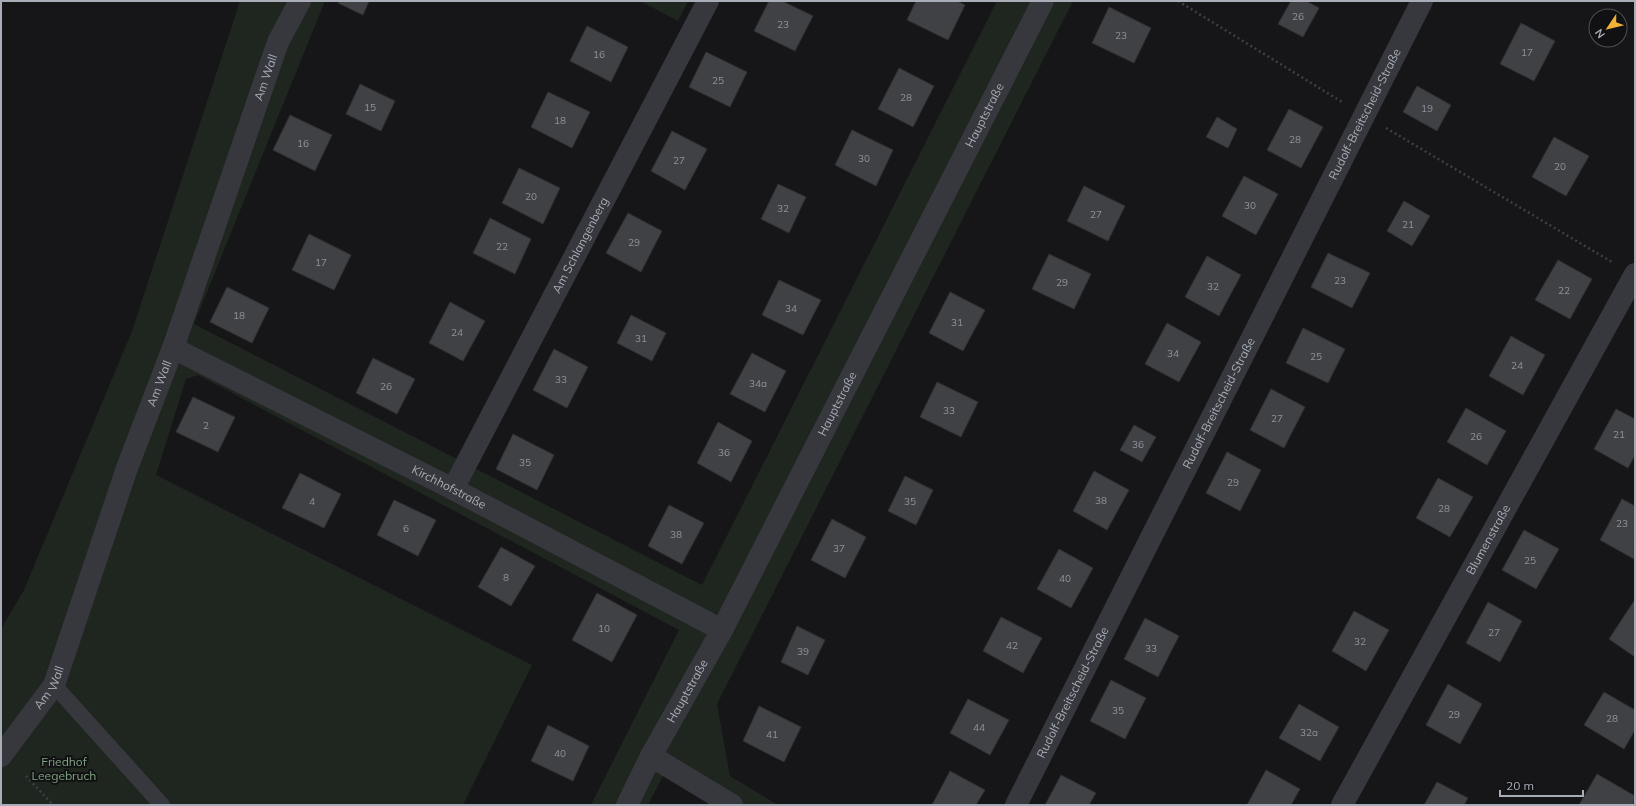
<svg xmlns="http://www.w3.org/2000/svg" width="1636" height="806" viewBox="0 0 1636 806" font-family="Mulish,sans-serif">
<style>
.green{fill:#1e261f}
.building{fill:#404145;stroke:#303034}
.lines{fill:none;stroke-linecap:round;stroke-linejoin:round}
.path{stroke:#3d3f44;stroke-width:2.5;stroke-dasharray:2 3;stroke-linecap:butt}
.lane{stroke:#37383d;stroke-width:16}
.street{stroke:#37383d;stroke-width:22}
.labels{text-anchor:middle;stroke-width:4;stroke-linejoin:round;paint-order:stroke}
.number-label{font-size:10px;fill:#8e929b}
.street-label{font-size:12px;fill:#a8adb8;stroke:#111113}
.park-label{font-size:12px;fill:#7fa381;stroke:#111113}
</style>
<rect width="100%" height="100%" fill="#161618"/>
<g class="green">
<polygon points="240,1 325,1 194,324 702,585 997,1 1073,1 717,704 730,776 778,805 715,805 664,774 648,805 591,805 679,630 198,375 186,379 156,475 532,665 463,805 1,805 1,629 24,590 132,331"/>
<polygon points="640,1 688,1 678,21"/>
</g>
<g class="building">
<polygon points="339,1 369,1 363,15 338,3"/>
<polygon points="769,1 782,1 813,16 795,51 754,31"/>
<polygon points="916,1 957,1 965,5 948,40 907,20"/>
<polygon points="1291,1 1306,1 1319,8 1303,37 1278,24"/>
<polygon points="1109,7 1151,28 1134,63 1092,43"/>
<polygon points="1521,23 1555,41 1534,81 1500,64"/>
<polygon points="587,26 628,47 611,82 570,61"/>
<polygon points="706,52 747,72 730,107 689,87"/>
<polygon points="899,68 934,86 913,127 878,109"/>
<polygon points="360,84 395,101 381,131 346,114"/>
<polygon points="1417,86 1451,105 1437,131 1403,112"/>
<polygon points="548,92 590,112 572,148 531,127"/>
<polygon points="1289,109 1323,127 1301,168 1267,150"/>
<polygon points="290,115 332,135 315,171 273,150"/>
<polygon points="1217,117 1237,129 1228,148 1206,137"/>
<polygon points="852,130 893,150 876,186 835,165"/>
<polygon points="672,131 707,149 685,190 651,171"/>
<polygon points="1554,137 1589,156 1566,196 1532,177"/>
<polygon points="519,168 560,188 543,224 502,203"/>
<polygon points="1244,176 1278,194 1256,235 1222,216"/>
<polygon points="778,184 806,197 789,233 761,219"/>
<polygon points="1084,186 1125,206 1108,241 1067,221"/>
<polygon points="1404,201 1430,216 1412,246 1387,231"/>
<polygon points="628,213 662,231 641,272 606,253"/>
<polygon points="490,218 531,239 515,274 473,253"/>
<polygon points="309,234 351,255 334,290 292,270"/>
<polygon points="1328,253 1370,273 1352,308 1311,287"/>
<polygon points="1049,254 1091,274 1074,309 1032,289"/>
<polygon points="1207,256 1241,275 1219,316 1185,297"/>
<polygon points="1558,260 1592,279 1570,319 1535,300"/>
<polygon points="779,280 821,300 803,335 762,315"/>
<polygon points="227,287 269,308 252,343 210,322"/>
<polygon points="950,292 985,310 963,351 929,333"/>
<polygon points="450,302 485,321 463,361 429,343"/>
<polygon points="631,315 666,333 652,361 617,343"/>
<polygon points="1167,323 1201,342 1179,382 1145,364"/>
<polygon points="1303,328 1345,349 1328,383 1286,363"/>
<polygon points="1511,336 1545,355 1523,395 1489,376"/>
<polygon points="554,349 588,367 567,408 533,390"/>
<polygon points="752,353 786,371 765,412 730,394"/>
<polygon points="373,358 415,379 397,414 356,393"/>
<polygon points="937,382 978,402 961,437 920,417"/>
<polygon points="1271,389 1305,407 1284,448 1250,430"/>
<polygon points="193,397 235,417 218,452 176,432"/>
<polygon points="1466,408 1506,431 1487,465 1447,442"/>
<polygon points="1616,409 1635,419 1635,455 1628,468 1594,449"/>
<polygon points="718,422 752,441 731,482 697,463"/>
<polygon points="1134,425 1156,437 1142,462 1120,450"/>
<polygon points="513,434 554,455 537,490 496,469"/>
<polygon points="1227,452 1261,470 1240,511 1206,493"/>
<polygon points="1094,471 1129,490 1107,530 1073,511"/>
<polygon points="300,473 341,494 324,528 282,508"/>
<polygon points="905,476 933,490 916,525 888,511"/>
<polygon points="1438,478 1473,497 1450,537 1416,518"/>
<polygon points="1622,499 1635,506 1634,559 1600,540"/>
<polygon points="394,500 436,520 418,556 377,535"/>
<polygon points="669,505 704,523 682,564 648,546"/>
<polygon points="832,519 866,537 845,578 811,560"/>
<polygon points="1524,530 1559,549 1536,589 1502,570"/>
<polygon points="501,547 535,566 511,606 478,587"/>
<polygon points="1059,549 1093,568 1071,608 1037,589"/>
<polygon points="597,593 637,615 612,662 572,640"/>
<polygon points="1634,601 1635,602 1635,657 1609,639"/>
<polygon points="1488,602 1522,621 1500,662 1466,643"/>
<polygon points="1354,611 1389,630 1366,671 1332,651"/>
<polygon points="1001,617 1042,638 1023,673 983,651"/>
<polygon points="1145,618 1179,636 1158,677 1124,659"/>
<polygon points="797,626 825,640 808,675 781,662"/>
<polygon points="1111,680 1146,698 1125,739 1090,721"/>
<polygon points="1448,684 1482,704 1460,744 1426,725"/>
<polygon points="1604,692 1635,710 1635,730 1624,749 1584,725"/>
<polygon points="968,699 1009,720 990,755 950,733"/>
<polygon points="1299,704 1339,727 1320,761 1279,738"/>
<polygon points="759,706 801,727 784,762 743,741"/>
<polygon points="548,725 589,746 573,781 531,761"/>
<polygon points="1266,770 1300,789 1291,805 1247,805"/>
<polygon points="950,771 985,790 976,805 932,805"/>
<polygon points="1597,774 1635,796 1633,805 1579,805"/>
<polygon points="1061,775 1096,793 1089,805 1045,805"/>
<polygon points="1437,782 1468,798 1464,805 1424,805"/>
</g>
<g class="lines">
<g class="path">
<polyline points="1178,1 1342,102"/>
<polyline points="1386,128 1612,262"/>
<polyline points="26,776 53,805"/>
</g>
<polyline class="lane" points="54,685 162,805"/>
<g class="street">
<path id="s1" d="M173,348L453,489L722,630"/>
<path id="s2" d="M453,489L708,1"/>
<path id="s3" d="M1,756L54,685L127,468L173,348L278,42L300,1"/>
<polyline points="651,756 732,805"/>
<path id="s4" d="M627,805L651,756L722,630L1043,1"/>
<path id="s5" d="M1016,805L1422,1"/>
<path id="s6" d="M1342,805L1635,274"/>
</g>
</g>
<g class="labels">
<g class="number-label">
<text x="1298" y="20">26</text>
<text x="783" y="28">23</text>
<text x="1121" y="39">23</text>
<text x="1527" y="56">17</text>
<text x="599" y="58">16</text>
<text x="718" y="84">25</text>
<text x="906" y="101">28</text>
<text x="370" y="111">15</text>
<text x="1427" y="112">19</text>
<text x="560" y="124">18</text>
<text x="1295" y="143">28</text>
<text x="303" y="147">16</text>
<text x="864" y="162">30</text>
<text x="679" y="164">27</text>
<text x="1560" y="170">20</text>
<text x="531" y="200">20</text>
<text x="1250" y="209">30</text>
<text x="783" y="212">32</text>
<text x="1096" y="218">27</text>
<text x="1408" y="228">21</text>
<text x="634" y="246">29</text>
<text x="502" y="250">22</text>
<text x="321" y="266">17</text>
<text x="1340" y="284">23</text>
<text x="1062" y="286">29</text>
<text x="1213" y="290">32</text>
<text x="1564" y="294">22</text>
<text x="791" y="312">34</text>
<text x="239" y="319">18</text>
<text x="957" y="326">31</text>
<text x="457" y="336">24</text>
<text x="641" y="342">31</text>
<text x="1173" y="357">34</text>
<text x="1316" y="360">25</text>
<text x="1517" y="369">24</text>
<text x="561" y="383">33</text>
<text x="758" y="387">34a</text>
<text x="386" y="390">26</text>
<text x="949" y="414">33</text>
<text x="1277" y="422">27</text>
<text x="206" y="429">2</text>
<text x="1619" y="438">21</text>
<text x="1476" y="440">26</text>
<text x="1138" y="448">36</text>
<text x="724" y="456">36</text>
<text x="525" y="466">35</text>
<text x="1233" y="486">29</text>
<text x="1101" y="504">38</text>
<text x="312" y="505">4</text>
<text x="910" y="505">35</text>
<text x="1444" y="512">28</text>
<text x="1622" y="527">23</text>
<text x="406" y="532">6</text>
<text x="676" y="538">38</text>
<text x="839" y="552">37</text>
<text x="1530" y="564">25</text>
<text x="506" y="581">8</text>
<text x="1065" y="582">40</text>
<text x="604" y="632">10</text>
<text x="1494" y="636">27</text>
<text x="1360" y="645">32</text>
<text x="1012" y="649">42</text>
<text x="1151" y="652">33</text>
<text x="803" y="655">39</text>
<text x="1118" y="714">35</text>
<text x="1454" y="718">29</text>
<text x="1612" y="722">28</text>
<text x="979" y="731">44</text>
<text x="1309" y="736">32a</text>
<text x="772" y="738">41</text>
<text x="560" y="757">40</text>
</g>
<g class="street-label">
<text dy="4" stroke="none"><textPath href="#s3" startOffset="732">Am Wall</textPath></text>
<text dy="4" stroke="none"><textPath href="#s5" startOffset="774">Rudolf-Breitscheid-Straße</textPath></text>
<text dy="4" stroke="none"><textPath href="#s4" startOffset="777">Hauptstraße</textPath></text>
<text dy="4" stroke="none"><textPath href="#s2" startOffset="275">Am Schlangenberg</textPath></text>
<text dy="4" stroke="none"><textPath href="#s3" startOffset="408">Am Wall</textPath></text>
<text dy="4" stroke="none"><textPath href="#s5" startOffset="450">Rudolf-Breitscheid-Straße</textPath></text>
<text dy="4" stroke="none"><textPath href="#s4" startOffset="453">Hauptstraße</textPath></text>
<text dy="4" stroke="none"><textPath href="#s1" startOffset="309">Kirchhofstraße</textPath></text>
<text dy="4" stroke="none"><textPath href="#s6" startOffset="303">Blumenstraße</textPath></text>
<text dy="4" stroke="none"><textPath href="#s3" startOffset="84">Am Wall</textPath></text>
<text dy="4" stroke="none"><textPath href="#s4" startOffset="129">Hauptstraße</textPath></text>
<text dy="4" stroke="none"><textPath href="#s5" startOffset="126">Rudolf-Breitscheid-Straße</textPath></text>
</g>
<g class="park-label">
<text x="64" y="766">Friedhof<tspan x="64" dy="14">Leegebruch</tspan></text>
</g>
</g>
<rect width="1636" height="806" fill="none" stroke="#a8adb8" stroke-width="4"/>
<g transform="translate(1608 28) rotate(235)"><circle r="19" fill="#111113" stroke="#4d4f55"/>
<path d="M0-3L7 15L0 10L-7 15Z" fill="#f2b134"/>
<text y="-6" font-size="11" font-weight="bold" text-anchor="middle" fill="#a8adb8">N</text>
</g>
<path d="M1500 790v6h83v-6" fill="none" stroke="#a8adb8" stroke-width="2"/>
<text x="1506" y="790" font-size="12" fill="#a8adb8" stroke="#111113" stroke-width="3" paint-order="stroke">20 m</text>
</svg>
